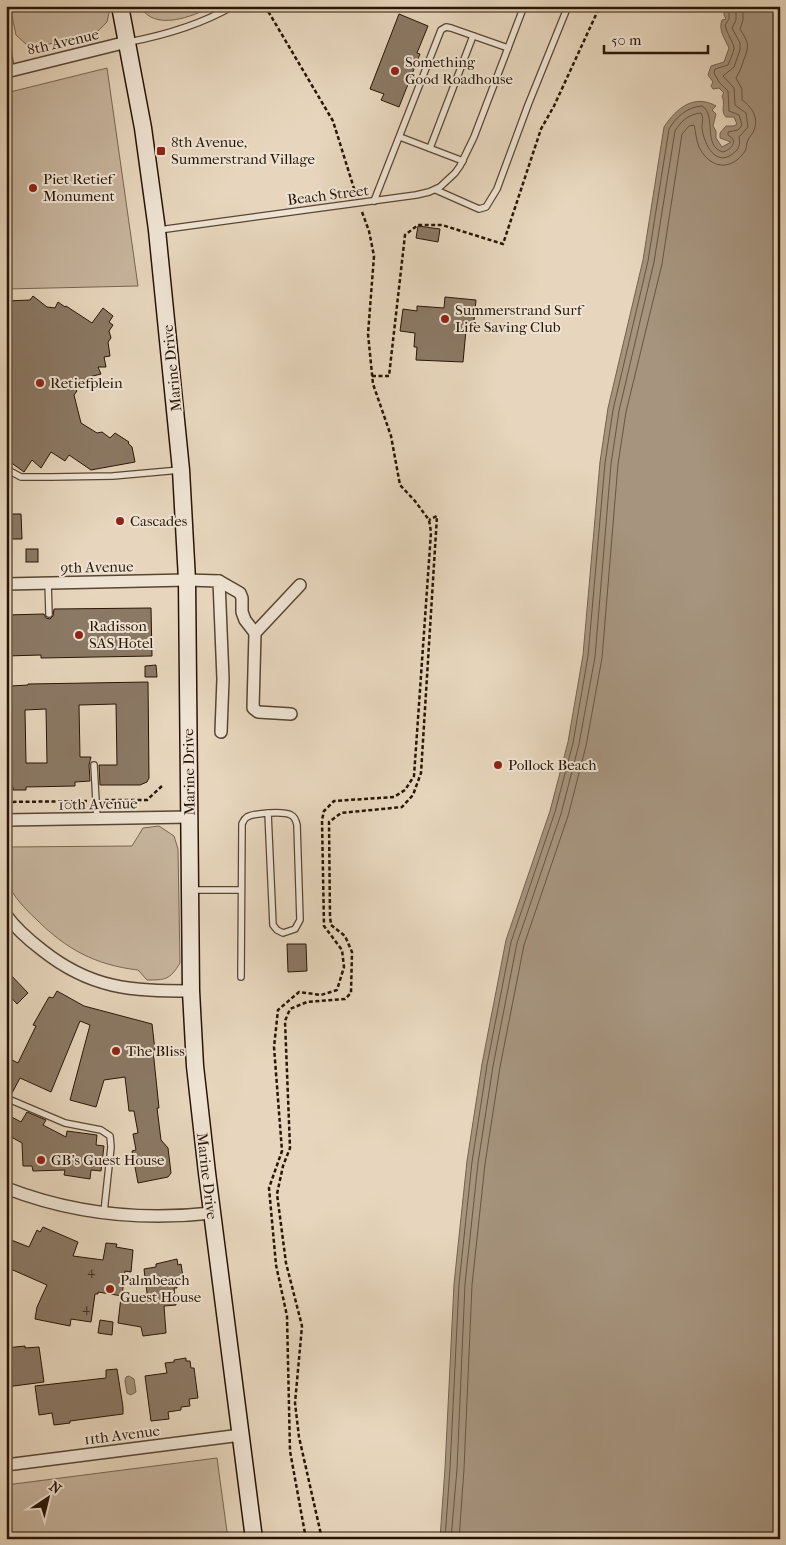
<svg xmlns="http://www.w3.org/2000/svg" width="786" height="1545" viewBox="0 0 786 1545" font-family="'IM FELL French Canon',serif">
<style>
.green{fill:#c7b59e;stroke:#786552}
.water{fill:#a6947e;stroke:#74614e}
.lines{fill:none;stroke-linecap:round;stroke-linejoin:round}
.shore{stroke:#675442;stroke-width:1}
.building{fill:#8b7965;stroke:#281505;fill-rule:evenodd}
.lane-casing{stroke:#584533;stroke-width:8}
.street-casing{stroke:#584533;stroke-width:14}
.secondary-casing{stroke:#281505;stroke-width:19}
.path{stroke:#281505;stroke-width:2.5;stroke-dasharray:4 2.5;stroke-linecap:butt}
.lane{stroke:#efe4d4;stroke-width:5.5}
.street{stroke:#efe4d4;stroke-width:11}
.secondary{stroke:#efe4d4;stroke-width:16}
.poi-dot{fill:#8f2418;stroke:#efe4d4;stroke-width:2}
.labels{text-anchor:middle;stroke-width:4;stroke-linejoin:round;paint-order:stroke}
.number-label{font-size:12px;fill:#412e1d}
.street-label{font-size:15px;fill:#281505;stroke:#efe4d4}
.poi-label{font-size:15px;fill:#281505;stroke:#efe4d4;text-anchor:start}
</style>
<rect width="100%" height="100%" fill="#e7d6bd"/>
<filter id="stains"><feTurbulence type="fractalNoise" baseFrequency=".004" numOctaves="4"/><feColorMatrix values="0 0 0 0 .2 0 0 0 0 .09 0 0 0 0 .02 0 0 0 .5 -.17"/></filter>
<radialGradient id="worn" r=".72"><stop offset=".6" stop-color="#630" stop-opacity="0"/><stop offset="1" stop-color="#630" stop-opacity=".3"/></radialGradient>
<g class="green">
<polygon points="10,6 108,6 109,13 107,22 98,31 38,47 27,45 16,35"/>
<path d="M140,6H213C192,17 154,32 140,6Z"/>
<polygon points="107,68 138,286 6,289 6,93"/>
<path d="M159,826L174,836L178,849L180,963C170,980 165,980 147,980L138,970C95,965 66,949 36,919C25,909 13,896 7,882C3,873 6,857 6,847L132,846L143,828Z"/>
<polygon points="217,1458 228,1539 6,1539 6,1485"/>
</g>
<g class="water">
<path d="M724,6H780V1539H440L445,1468L454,1284L467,1161L482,1064L506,940L550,811L568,742L583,655L600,462L608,408L643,260L664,127C677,107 695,94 716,106L712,110L716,114L713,126L716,131V138L722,147L731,142L720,138V133L726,126H734L737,124L734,117H726C720,111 726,104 722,96L724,93L719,88L713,89L711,86L713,82L708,75L711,66L724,62L729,48C725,39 718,30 722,20L726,19L724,15Z"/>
<polygon points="129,1376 134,1379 136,1392 131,1395 127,1393 125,1381 126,1377"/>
</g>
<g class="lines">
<g class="shore">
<path d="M445,1539L450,1468L459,1284L472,1162L487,1065L511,942L555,812L573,743L588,656L605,463L613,410L648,261L669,129C676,117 687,107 702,106C717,115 702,146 723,152C729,150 735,146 733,139L728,135V132L738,130L742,125L739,115L729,111L728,91L719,82L714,73L715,69L728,65C730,60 733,54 734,49C735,45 726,32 725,25L729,19V6"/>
<path d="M451,1539L457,1469L465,1284L478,1163L493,1066L517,943L561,814L579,744L595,657L611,464L619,411L654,262L675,131C681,121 689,114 701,113C704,118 702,122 702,128C704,145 717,170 736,151C740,147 740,142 739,137L748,127L746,113L735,105L734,88L723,76L734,67L740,50V43L732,28L736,20V6"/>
<path d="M459,1539L464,1469L472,1285L485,1164L500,1067L524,945L568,816L586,746L602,658L618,464L626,412L662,264L682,134L689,126L694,125C696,132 696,140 699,147C707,163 722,171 737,160C740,157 743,155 745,151C747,148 746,144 748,140C749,137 753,134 754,130C759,118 752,107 742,100V89L736,78C740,71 742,66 744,59C750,45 748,42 740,29L743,20V6"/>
</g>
</g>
<g class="building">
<polygon points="399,14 428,26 417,53 420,54 399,107 381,100 384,94 370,89"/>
<polygon points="418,226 440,229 438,242 416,238"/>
<polygon points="33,296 47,307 55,308 58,302 65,307 66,306 92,323 103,308 113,316 109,322 113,325 109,331 111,338 108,342 110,356 104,357 106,367 98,367 101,374 89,377 85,381 72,384 77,391 74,395 81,423 97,433 102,432 110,438 115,433 129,442 128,443 132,447 135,462 91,470 69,455 65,461 51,452 41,468 32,460 24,472 6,459 6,301 30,300"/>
<polygon points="445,297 476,300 473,331 466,330 463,362 416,360 417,347 414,347 415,333 400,331 403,309 417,311 417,306 444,308"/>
<polygon points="6,514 21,514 22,539 6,539"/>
<rect x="26" y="549" width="12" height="13"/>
<polygon points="151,608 152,656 41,658 41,655 6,656 6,615 44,614 46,618 50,619 53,616 54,609"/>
<polygon points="156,665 157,677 145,677 145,666"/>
<path d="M148,682L149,778L147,782L140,785H100L99,765H117L116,704L79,705L80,757H91L89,765L90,781L75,782V786L26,787V790H13V787H11L10,688L11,686L28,685V684ZM46,709L47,763H26L25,710Z"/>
<polygon points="287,944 306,944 307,971 288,972"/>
<polygon points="6,970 28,993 17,1004 6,992"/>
<polygon points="57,991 84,1006 152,1024 155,1050 153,1050 159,1108 157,1108 161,1140 168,1148 171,1173 168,1177 138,1183 132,1151 136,1150 133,1134 138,1133 134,1111 129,1111 125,1077 104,1080 96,1107 70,1100 90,1025 80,1021 51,1092 20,1078 11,1095 6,1093 6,1057 18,1063 36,1026 33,1025 49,997 53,998"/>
<polygon points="27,1112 46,1120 43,1125 66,1137 67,1131 97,1135 96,1145 104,1146 101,1171 91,1170 90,1179 64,1175 65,1170 33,1171 32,1166 23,1166 22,1143 6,1134 6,1114 21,1122"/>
<polygon points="43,1227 78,1242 73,1256 103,1260 106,1243 117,1244 116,1247 133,1250 131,1272 125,1271 122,1296 98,1292 98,1294 95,1294 91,1322 71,1319 70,1326 35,1319 37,1307 47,1285 6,1267 6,1238 29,1247 37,1230 40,1232"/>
<polygon points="177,1259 178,1265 181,1264 183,1277 176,1278 177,1288 174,1288 176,1305 164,1306 166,1333 143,1336 141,1327 118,1323 121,1297 148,1301 144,1269 156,1267 156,1264"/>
<polygon points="100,1320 113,1322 112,1335 98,1333"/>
<polygon points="25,1346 25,1348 39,1347 44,1382 6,1387 6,1348"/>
<polygon points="186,1358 186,1361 190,1361 191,1368 194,1368 198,1398 189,1399 190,1406 181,1407 181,1410 168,1412 169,1419 151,1421 145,1376 167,1373 165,1363 174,1362 174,1360"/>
<polygon points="117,1369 123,1407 123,1414 70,1421 70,1423 54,1425 52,1413 39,1415 35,1386 106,1378 106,1370"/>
</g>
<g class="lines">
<g class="lane-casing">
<g id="lane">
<polyline points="6,39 11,70"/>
<path d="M129,42C166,35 200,25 233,6"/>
<polyline points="400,137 463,161"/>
<polyline points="430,148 473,36"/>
<polyline points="436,190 479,209 486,207 497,189 528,105 568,6"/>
<polyline points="374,201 441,30 446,27 451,28 508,48"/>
<polyline points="159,230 416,195 429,192 440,187 455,173 460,166 474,137 524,6"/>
<polyline points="6,469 21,477 51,477 113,476 180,470"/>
<polyline points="48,582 49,614"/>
<polyline points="94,765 97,819"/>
<polyline points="193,890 240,890"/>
<path d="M241,977L242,824C244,820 244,819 247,817C254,813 284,811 291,815C295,817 296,820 297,825L300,920L295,929L283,933L277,930L273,925L268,813"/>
<polyline points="6,1098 65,1123 101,1130 110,1136 111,1147 104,1212"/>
</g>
</g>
<g class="street-casing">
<g id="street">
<polyline points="6,72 127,42"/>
<polyline points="219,581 240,593 242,598 242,612 245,620 255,633"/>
<polyline points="6,584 187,580 219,581 223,679 221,732"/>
<polyline points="291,714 258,712 253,708 255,633 300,585"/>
<polyline points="6,820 190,817"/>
<path d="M6,915C16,929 29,940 42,950C91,989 131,991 191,991"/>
<path d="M6,1188C73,1214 141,1221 212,1213"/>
<polyline points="6,1465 241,1435"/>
</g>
</g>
<g class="secondary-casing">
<polyline id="secondary" points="120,6 143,128 157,230 181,470 187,580 191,991 195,1066 207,1173 254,1539"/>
</g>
<g class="path">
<polyline points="265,6 333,121 356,195"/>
<polyline points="372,376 389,376 405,235 418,225 442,225 503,244 541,129 554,106 600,6"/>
<polyline points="105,800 147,800 163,785"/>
<polyline points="6,802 87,801"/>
<polyline points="306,1539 290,1451 287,1316 276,1265 269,1188 282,1151 274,1047 278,1010 299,992 321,995 337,990 344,967 342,950 324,926 322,820 324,811 334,801 394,797 405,790 414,776 431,532 429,520 415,501 400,485 391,436 373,384 368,334 374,256 369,231 362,212"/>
<polyline points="322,1539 299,1437 295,1403 302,1326 286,1263 277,1194 283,1166 290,1148 285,1021 290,1009 307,1002 345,999 351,993 352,952 345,936 331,925 330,916 329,822 341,813 402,807 413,795 421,773 437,516 429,520"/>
</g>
<use href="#lane" class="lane"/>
<use href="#street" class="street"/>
<use href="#secondary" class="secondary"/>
</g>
<g class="poi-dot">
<circle cx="395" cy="71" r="5"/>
<rect x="156" y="146" width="10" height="10" rx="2.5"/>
<circle cx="33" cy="188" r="5"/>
<circle cx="445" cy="319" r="5"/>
<circle cx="40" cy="383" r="5"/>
<circle cx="120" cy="521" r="5"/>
<circle cx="79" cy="635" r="5"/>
<circle cx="498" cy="765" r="5"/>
<circle cx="116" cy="1051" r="5"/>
<circle cx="41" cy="1160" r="5"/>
<circle cx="110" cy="1289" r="5"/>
</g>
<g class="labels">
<g class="number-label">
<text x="91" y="1275">4</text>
<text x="86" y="1312">4</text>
</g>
<g class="street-label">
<text transform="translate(63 42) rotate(-13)" y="5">8th Avenue</text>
<text transform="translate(328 195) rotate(-7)" y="5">Beach Street</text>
<text transform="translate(172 368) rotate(-96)" y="5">Marine Drive</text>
<text transform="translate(97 567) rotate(-1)" y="5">9th Avenue</text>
<text transform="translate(189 772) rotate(-91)" y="5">Marine Drive</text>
<text transform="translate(98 804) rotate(-1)" y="5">10th Avenue</text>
<text transform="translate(207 1176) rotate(83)" y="5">Marine Drive</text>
<text transform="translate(122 1435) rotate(-7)" y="5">11th Avenue</text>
</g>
<g class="poi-label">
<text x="405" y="67">Something<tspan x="405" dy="17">Good Roadhouse</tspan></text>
<text x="171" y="147">8th Avenue,<tspan x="171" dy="17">Summerstrand Village</tspan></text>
<text x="43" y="184">Piet Retief<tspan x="43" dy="17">Monument</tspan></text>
<text x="455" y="315">Summerstrand Surf<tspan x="455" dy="17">Life Saving Club</tspan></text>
<text x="50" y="388">Retiefplein</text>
<text x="130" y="526">Cascades</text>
<text x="89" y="631">Radisson<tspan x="89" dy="17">SAS Hotel</tspan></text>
<text x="508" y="770">Pollock Beach</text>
<text x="126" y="1056">The Bliss</text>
<text x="51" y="1165">GB’s Guest House</text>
<text x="120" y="1285">Palmbeach<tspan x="120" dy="17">Guest House</tspan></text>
</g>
</g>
<rect width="786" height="1545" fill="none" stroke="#e7d6bd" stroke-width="25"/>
<rect x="8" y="8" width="771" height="1530" fill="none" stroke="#281505" stroke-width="2.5"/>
<rect x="12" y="12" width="761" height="1520" fill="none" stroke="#281505"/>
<g transform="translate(48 1498) rotate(35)" stroke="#efe4d4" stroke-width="4" paint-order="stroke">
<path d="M0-4L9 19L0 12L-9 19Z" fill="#281505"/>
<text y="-8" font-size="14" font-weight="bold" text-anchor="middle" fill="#281505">N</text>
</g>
<path d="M604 45v8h104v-8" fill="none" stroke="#281505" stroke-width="2.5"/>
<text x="611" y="45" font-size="15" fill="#281505" stroke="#efe4d4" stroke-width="4" paint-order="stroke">50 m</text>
<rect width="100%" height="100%" filter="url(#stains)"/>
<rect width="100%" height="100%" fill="url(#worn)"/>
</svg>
